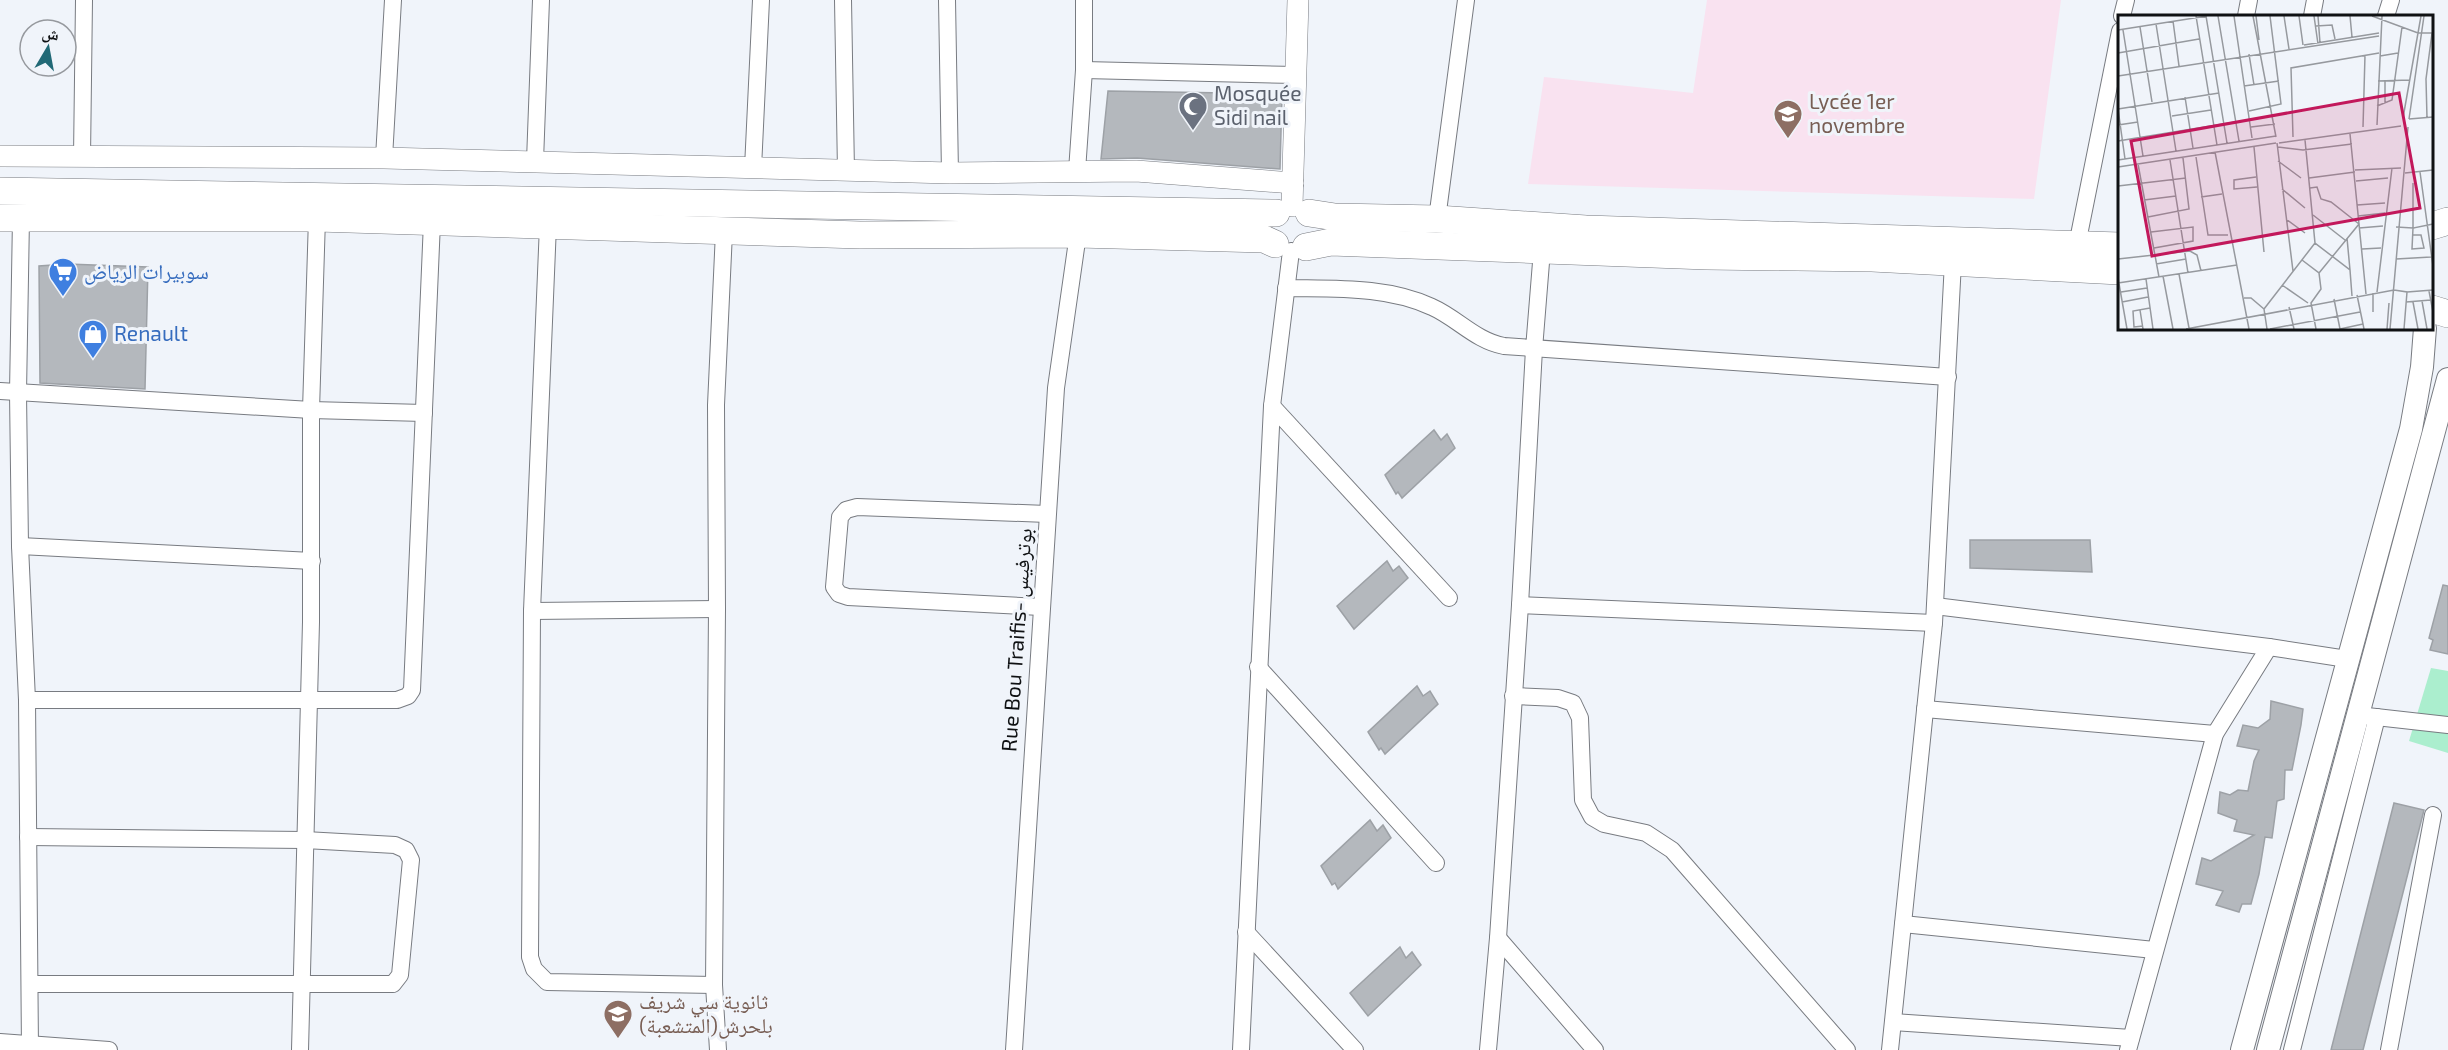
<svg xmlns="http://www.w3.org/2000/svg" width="2448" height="1050" viewBox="0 0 2448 1050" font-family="'Exo 2','Noto Naskh Arabic',sans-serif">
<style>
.education{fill:#f9e2f0}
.green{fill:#abeece}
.building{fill:#b4b8bd;stroke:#9da1a6;stroke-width:1.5}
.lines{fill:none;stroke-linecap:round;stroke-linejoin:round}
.minor-casing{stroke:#787b81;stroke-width:18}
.tertiary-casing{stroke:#787b81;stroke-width:22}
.secondary-casing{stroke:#787b81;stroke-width:24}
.trunk-casing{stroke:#787b81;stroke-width:28}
.minor{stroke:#fff;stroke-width:16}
.tertiary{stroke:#fff;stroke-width:21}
.secondary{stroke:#fff;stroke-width:22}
.trunk{stroke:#fff;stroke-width:27}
.labels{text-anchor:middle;stroke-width:6;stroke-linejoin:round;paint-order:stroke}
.worship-label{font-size:21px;fill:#5b616d;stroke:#f0f4fa;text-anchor:start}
.education-label{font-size:21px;fill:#785e54;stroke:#f0f4fa;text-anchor:start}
.shop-label{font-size:21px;fill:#366cbe;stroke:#f0f4fa;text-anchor:start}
.street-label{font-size:21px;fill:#0f1113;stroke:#f0f4fa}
.inset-road{fill:none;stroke:#96999e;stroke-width:1.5}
.view{fill:#c2185b;fill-opacity:0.15;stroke:#c2185b;stroke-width:3}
.inset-edge{fill:none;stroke:#0f1113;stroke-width:3}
</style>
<rect width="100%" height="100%" fill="#f0f4fa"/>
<polygon class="education" points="1707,0 2061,0 2034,199 1528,184 1544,77 1693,93"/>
<polygon class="green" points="2431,668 2448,671 2448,753 2409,741"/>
<g class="building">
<polygon points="1108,91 1282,94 1280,169 1137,158 1101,159"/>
<polygon points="67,264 148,267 145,389 40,383 39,266"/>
<polygon points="1434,430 1441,440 1447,434 1455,448 1402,498 1398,492 1396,494 1385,475"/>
<polygon points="1970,540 2090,540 2092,572 1970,568"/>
<polygon points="1387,561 1393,571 1399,566 1408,578 1354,629 1337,606"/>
<polygon points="2443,585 2448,586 2448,654 2430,650 2433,640 2429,638"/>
<polygon points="1417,686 1423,696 1430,691 1438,704 1385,754 1381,748 1379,750 1368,732"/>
<polygon points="2271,701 2303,709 2301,725 2292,770 2285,770 2284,799 2277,801 2272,838 2265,837 2259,874 2251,904 2242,904 2239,912 2216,905 2223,891 2196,884 2202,858 2211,861 2254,835 2234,831 2237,820 2218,813 2220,792 2230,795 2238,790 2248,791 2254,761 2259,750 2237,746 2243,725 2258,728 2270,719"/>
<polygon points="2394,803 2424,810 2363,1050 2331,1050"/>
<polygon points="1370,820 1377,831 1383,825 1391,838 1338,889 1335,883 1332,885 1321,866"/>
<polygon points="1400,947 1406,958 1412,952 1421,965 1368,1016 1350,993"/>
</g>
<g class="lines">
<g class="minor-casing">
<g id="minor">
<polyline points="843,0 846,171"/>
<polyline points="947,0 950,173"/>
<polyline points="2122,16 2126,0"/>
<polyline points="2246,16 2249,0"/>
<polyline points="2312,16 2315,0"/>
<polyline points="2386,16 2391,0"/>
<polyline points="1084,70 1296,75"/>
<polyline points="82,157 84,0"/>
<polyline points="384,158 393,0"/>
<polyline points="535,161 541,0"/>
<polyline points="753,168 761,0"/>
<polyline points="1077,171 1084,70 1084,0"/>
<polyline points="21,218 18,393 20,546 27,700 30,1050"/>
<polyline points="1437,219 1466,0"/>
<polyline points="548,225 532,611 530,957 534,969 547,982 714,985"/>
<polyline points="2077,245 2120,31"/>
<path d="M1286,288C1334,289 1387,286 1432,307C1457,318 1476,341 1504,346L1948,377"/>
<polyline points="0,391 311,410 424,413"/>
<polyline points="1272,406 1449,598"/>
<polyline points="20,546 312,561"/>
<polyline points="1520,605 1934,623"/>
<polyline points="1935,606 2269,647 2347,659"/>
<polyline points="1041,607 848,597 839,594 834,587 840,517 846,510 857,507 1047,514"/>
<polyline points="532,611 717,609"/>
<polyline points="1258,667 1436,863"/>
<polyline points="1513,696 1558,698 1573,703 1580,718 1583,800 1592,817 1604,824 1646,833 1672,850 1847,1050"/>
<polyline points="27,700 397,700 408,696 412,690 432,222"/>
<polyline points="1925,709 2215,734"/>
<polyline points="2367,716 2448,725"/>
<polyline points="28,837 305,840 395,845 406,850 411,860 400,975 393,984 30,984"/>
<polyline points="1903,924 2154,950"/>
<polyline points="1246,932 1355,1050"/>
<polyline points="1498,938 1595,1050"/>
<polyline points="1893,1022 2131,1038"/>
<polyline points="0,1042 109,1050"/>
<polyline points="300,1050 311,622 311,410 317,218"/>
<polyline points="718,1050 714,985 717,609 716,405 724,232"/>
<polyline points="1014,1050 1056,388 1078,234"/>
<polyline points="1241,1050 1272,406 1291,251"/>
<polyline points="1488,1050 1498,938 1520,605 1534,349 1542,250"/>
<polyline points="1890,1050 1934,623 1953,262"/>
<polyline points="2128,1050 2215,734 2269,647"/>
<polyline points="2292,1050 2377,717"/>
<polyline points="2389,1050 2433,815"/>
</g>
</g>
<g class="tertiary-casing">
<g id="tertiary">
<polyline points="0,156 384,158 950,173 1136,171 1293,183"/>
<polyline points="1292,206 1298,0"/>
</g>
</g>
<g class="secondary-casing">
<g id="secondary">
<polyline points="2242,1050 2411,429 2422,367 2425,328"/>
<polyline points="2268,1050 2448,379"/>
</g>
</g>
<g class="trunk-casing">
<g id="trunk">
<polyline points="0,191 1276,213"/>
<polyline points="1309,213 1335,217 1437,219 1586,229 2120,246"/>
<polyline points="0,218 317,218 860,235 1078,234 1264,239 1275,244"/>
<polyline points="2432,226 2448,221"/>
<polyline points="1306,247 1331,242 1707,256 1872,258 2120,271"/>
<polyline points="2432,309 2448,314"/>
</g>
</g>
<use href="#minor" class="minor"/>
<use href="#tertiary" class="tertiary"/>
<use href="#secondary" class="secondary"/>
<use href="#trunk" class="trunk"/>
</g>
<defs>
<g id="mosque-pin" transform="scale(1.5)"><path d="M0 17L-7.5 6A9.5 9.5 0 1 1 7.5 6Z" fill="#6b7280" stroke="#f0f4fa"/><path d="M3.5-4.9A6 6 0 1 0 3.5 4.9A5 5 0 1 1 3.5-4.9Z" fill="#fff"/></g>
<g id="school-pin" transform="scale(1.5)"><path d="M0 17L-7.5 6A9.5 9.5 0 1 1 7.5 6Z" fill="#8d6e63" stroke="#f0f4fa"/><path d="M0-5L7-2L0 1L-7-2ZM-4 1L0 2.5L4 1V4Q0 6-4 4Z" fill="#fff"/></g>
<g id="supermarket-pin" transform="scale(1.5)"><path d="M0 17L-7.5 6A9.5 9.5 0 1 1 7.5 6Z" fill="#3f7fe0" stroke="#f0f4fa"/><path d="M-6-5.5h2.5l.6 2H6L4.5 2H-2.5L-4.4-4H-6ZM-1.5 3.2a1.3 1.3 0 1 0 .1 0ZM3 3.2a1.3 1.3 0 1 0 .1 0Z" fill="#fff"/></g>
<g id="shop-pin" transform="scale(1.5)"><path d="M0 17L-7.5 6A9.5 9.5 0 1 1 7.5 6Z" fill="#3f7fe0" stroke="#f0f4fa"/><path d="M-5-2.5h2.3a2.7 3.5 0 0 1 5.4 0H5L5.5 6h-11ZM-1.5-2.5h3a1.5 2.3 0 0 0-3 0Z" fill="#fff"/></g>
</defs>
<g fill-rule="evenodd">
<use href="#mosque-pin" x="1193" y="106"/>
<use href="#school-pin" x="1788" y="114"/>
<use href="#supermarket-pin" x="63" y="272"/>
<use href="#shop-pin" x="93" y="334"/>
<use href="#school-pin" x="618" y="1014"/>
</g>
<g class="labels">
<g class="worship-label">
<text x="1214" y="101">Mosquée<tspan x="1214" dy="24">Sidi nail</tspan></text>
</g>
<g class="education-label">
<text x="1809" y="109">Lycée 1er<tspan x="1809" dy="24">novembre</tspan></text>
<text x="639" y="1009">ثانوية سي شريف<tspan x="639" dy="24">بلحرش(المتشعبة)</tspan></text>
</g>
<g class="shop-label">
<text x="84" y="279">سوبيرات الرياض</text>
<text x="114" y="341">Renault</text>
</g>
<g class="street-label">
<text transform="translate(1017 640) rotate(-86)" y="7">Rue Bou Traifis- بوترفيس</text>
</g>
</g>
<g transform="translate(2118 15)">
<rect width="315" height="315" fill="#f0f4fa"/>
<path class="inset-road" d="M78,1L99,130M88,1L109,128M100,1L121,126M116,1L134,123M135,1L158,122M138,1L141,25M166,1L171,34M181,1L185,30M196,1L200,29M200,1L202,28M232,1L234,22M254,1L300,18H315M55,6L61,51M38,9L58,136M198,11L214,10L217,24M22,12L34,87M0,15L89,1M5,15L25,141M186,30L261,18M0,38L81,24M131,39L136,70M262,41L280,38M0,61L261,21M260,66L292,65M126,71L161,66M67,82L75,133M267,89V65M259,91L274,85L284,12M0,94L101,78M0,94L7,144M131,96L163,89L152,1M54,101L93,95M285,103L303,1M309,103L308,64L314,18M291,104L306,1M291,104L315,102M0,110L20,107M259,110L264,1M133,112L157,109M245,112L247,40M232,119L248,279M175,122L173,53L261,38M187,125L197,228L232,255L234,281M0,126L117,107M159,128L175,256M161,128L283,111M136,132L146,237M160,132L185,135L234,129M97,137L131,314M78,142L90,220H110M0,145L158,121M52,145L70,258M160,146L183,163M20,149L41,262M0,152L158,128M237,155L283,153M302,157L315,251M287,158L315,155M138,162L116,165V174L139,172M191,163L237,157M238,166L270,163M0,171L68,163M192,173L199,172L203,184L213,187L241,209L201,258M164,174L187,193M83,182L104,179M26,185L58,181M239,190L267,188M195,200L227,225M240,201L267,198M30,202L71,194L65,143M168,204L187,218M278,212L295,213V168M241,213L265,211M33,217L75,212V226L36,233M295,220H303L306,233L294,234L295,213L315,209M229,223L232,255M244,234L263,233M0,244L72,236L79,240L83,256M278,244L313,242M184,245L201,258L203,274L193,288L198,314M38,249L68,244M61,259L71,313M45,261L55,314M0,263L9,314M28,264L35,314M0,268L119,250M164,270L190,288M311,276L315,297M3,277L29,273M259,277L274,153M289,277L315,275M255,278V297M239,280L246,314M126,283H133L146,294M216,284L222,314M304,286L309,314M4,287L30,282M288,287L313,285M295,287L300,314M171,292L176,314M22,295L25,314M25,311L16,312L15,296L32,293M68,314L276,275L289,277L286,314M149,314L146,294L197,228M152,314L242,297M222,314L245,309M269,314L271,288M272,314L290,112"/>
<path class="view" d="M281,78L302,193L34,241L13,126Z"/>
<rect width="315" height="315" class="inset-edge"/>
</g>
<g transform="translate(48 48) rotate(10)"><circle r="28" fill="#f0f4fa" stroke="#96999e" stroke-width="1.5"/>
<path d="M0-4.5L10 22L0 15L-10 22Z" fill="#216976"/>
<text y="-9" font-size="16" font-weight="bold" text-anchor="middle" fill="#0f1113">ش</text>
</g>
</svg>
